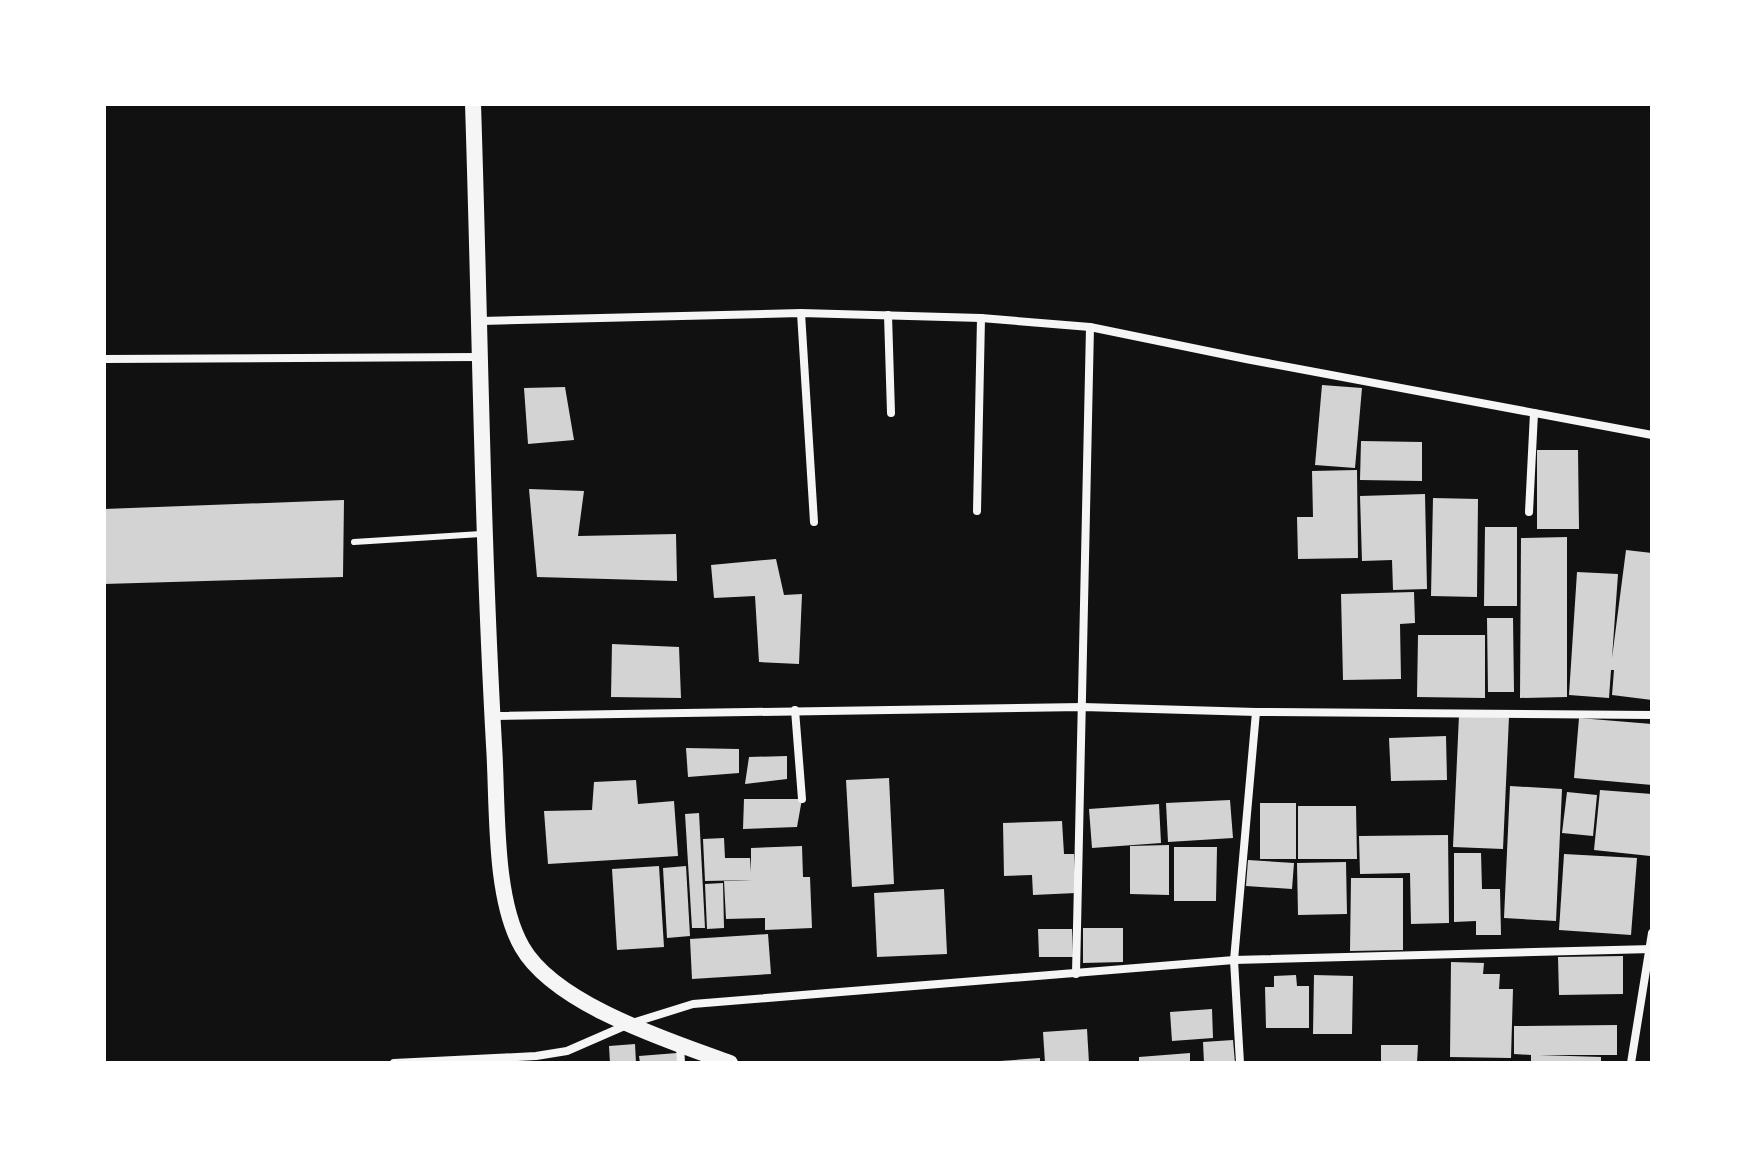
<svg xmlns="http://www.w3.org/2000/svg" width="1756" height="1167" viewBox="0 0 1756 1167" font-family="Figtree,sans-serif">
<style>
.building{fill:#d3d3d3}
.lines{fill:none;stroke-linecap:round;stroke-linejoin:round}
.service{stroke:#f5f5f5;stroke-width:6}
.minor{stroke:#f5f5f5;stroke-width:8}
.secondary{stroke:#f5f5f5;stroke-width:16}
</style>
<rect width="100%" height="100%" fill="#111"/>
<g class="building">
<polygon points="1322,385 1362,388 1355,468 1315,465"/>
<polygon points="565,387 574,440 528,444 524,388"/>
<polygon points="1361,441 1422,442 1422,481 1360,480"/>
<polygon points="1537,450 1578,450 1579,529 1537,529"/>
<polygon points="1357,470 1358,558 1298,559 1297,517 1313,517 1312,471"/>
<polygon points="529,489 584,491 578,536 676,534 677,581 537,577"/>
<polygon points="1425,494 1427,589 1393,590 1392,560 1362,561 1360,496"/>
<polygon points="1433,498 1478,499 1477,597 1431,596"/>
<polygon points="344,500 343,577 104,584 104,509"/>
<polygon points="1485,527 1517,527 1517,606 1484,606"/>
<polygon points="1567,537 1567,697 1520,698 1521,538"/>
<polygon points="1626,550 1652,553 1652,700 1612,695 1614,670 1611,670 1609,698 1569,695 1577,572 1618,574 1612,658"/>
<polygon points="776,559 784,595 802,594 799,664 759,662 755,596 714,598 711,565"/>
<polygon points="1414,592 1415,623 1400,624 1401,679 1343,680 1341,594"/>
<polygon points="1487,618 1513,618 1514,692 1488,692"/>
<polygon points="1418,635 1485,635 1485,698 1417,697"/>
<polygon points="612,644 679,647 681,698 611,697"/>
<polygon points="1459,715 1509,717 1503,849 1453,847"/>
<polygon points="1579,718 1652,724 1652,785 1574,778"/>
<polygon points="1446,736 1447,780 1391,781 1389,738"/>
<polygon points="686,748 739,749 739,773 688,777"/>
<polygon points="787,756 787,779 745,784 749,757"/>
<polygon points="889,778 894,884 852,887 846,780"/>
<polygon points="636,780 638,804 674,801 678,856 548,864 544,811 592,810 594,782"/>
<polygon points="1510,786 1562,789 1556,921 1504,918"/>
<polygon points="1600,790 1652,794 1650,856 1594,850"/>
<polygon points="1567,792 1597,795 1593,836 1562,833"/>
<polygon points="744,799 802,799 797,827 743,829"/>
<polygon points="1230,800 1233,838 1168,842 1166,803"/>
<rect x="1260" y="803" width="36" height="56"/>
<polygon points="1159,804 1161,843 1092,848 1089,809"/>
<polygon points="1298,806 1356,806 1357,859 1298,859"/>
<polygon points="699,813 705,928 692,928 685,814"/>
<polygon points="1062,821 1064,854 1074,854 1076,893 1033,895 1032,875 1004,876 1003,823"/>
<polygon points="1448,835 1449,923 1411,924 1410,873 1360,874 1359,836"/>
<polygon points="724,838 725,858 750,858 751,872 751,848 802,846 803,877 810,877 812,928 765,930 765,918 726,919 724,881 752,880 705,881 703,839"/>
<polygon points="1169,845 1169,895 1130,894 1130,846"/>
<polygon points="1174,847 1217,847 1216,901 1174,901"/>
<polygon points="1454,853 1481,853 1482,889 1500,889 1501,935 1476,935 1476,921 1454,922"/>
<polygon points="1564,854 1637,858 1631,935 1559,930"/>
<polygon points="1248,860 1294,863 1292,889 1246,886"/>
<polygon points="1346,862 1347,914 1298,915 1297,863"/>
<polygon points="659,866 664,947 617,950 612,869"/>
<polygon points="686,866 690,936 667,938 663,868"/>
<polygon points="1351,878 1403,878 1403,950 1350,951"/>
<polygon points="723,883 724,928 707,929 705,884"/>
<polygon points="944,889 947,954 877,957 874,893"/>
<polygon points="1083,928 1123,928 1123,962 1083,963"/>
<polygon points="1038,929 1072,929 1073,957 1039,957"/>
<polygon points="768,934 771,974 692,979 690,939"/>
<polygon points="1623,956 1623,994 1559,995 1558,957"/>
<polygon points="1451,962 1484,963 1483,974 1500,974 1499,989 1513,989 1511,1058 1450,1057"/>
<polygon points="1296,975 1297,986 1309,986 1309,1028 1266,1028 1265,987 1274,987 1274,976"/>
<polygon points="1314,975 1353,976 1352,1034 1313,1034"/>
<polygon points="1212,1009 1213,1038 1172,1041 1170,1012"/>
<polygon points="1617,1025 1617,1055 1539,1055 1601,1057 1601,1063 1531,1063 1531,1055 1514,1054 1514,1026"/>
<polygon points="1087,1029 1089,1063 1045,1063 1043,1032"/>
<polygon points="1233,1040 1235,1063 1204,1063 1203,1042"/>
<polygon points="635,1044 636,1063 610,1063 609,1046"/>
<polygon points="1381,1045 1418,1045 1417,1063 1381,1063"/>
<polygon points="677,1053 678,1063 640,1063 639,1056"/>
<polygon points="1190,1053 1190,1063 1139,1063 1139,1057"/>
<polygon points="1040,1058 1040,1063 1000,1063 1000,1061"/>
</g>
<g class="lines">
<polyline class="service" points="354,542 481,534"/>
<g class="minor">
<polyline points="801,313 814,522"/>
<polyline points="888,315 891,413"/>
<polyline points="481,321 801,313 981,318 1090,327 1246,359 1652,435"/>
<polyline points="104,359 479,357"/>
<polyline points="977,511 981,318"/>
<polyline points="1529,512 1534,413"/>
<polyline points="795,710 802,799"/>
<polyline points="493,716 1083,707 1256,712 1652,715"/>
<polyline points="1076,974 1090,327"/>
<polyline points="680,1046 681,1063"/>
<polyline points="394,1063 536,1056 567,1051 629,1024 693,1004 1234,960 1652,949"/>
<polyline points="1240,1063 1234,960 1256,712"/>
<polyline points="1631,1063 1652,933"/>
</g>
<path class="secondary" d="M473,104C480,318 482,532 494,745C498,804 493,897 522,947C555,1005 670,1041 730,1063"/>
</g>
<rect width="1756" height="1167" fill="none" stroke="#ffffff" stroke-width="212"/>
</svg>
